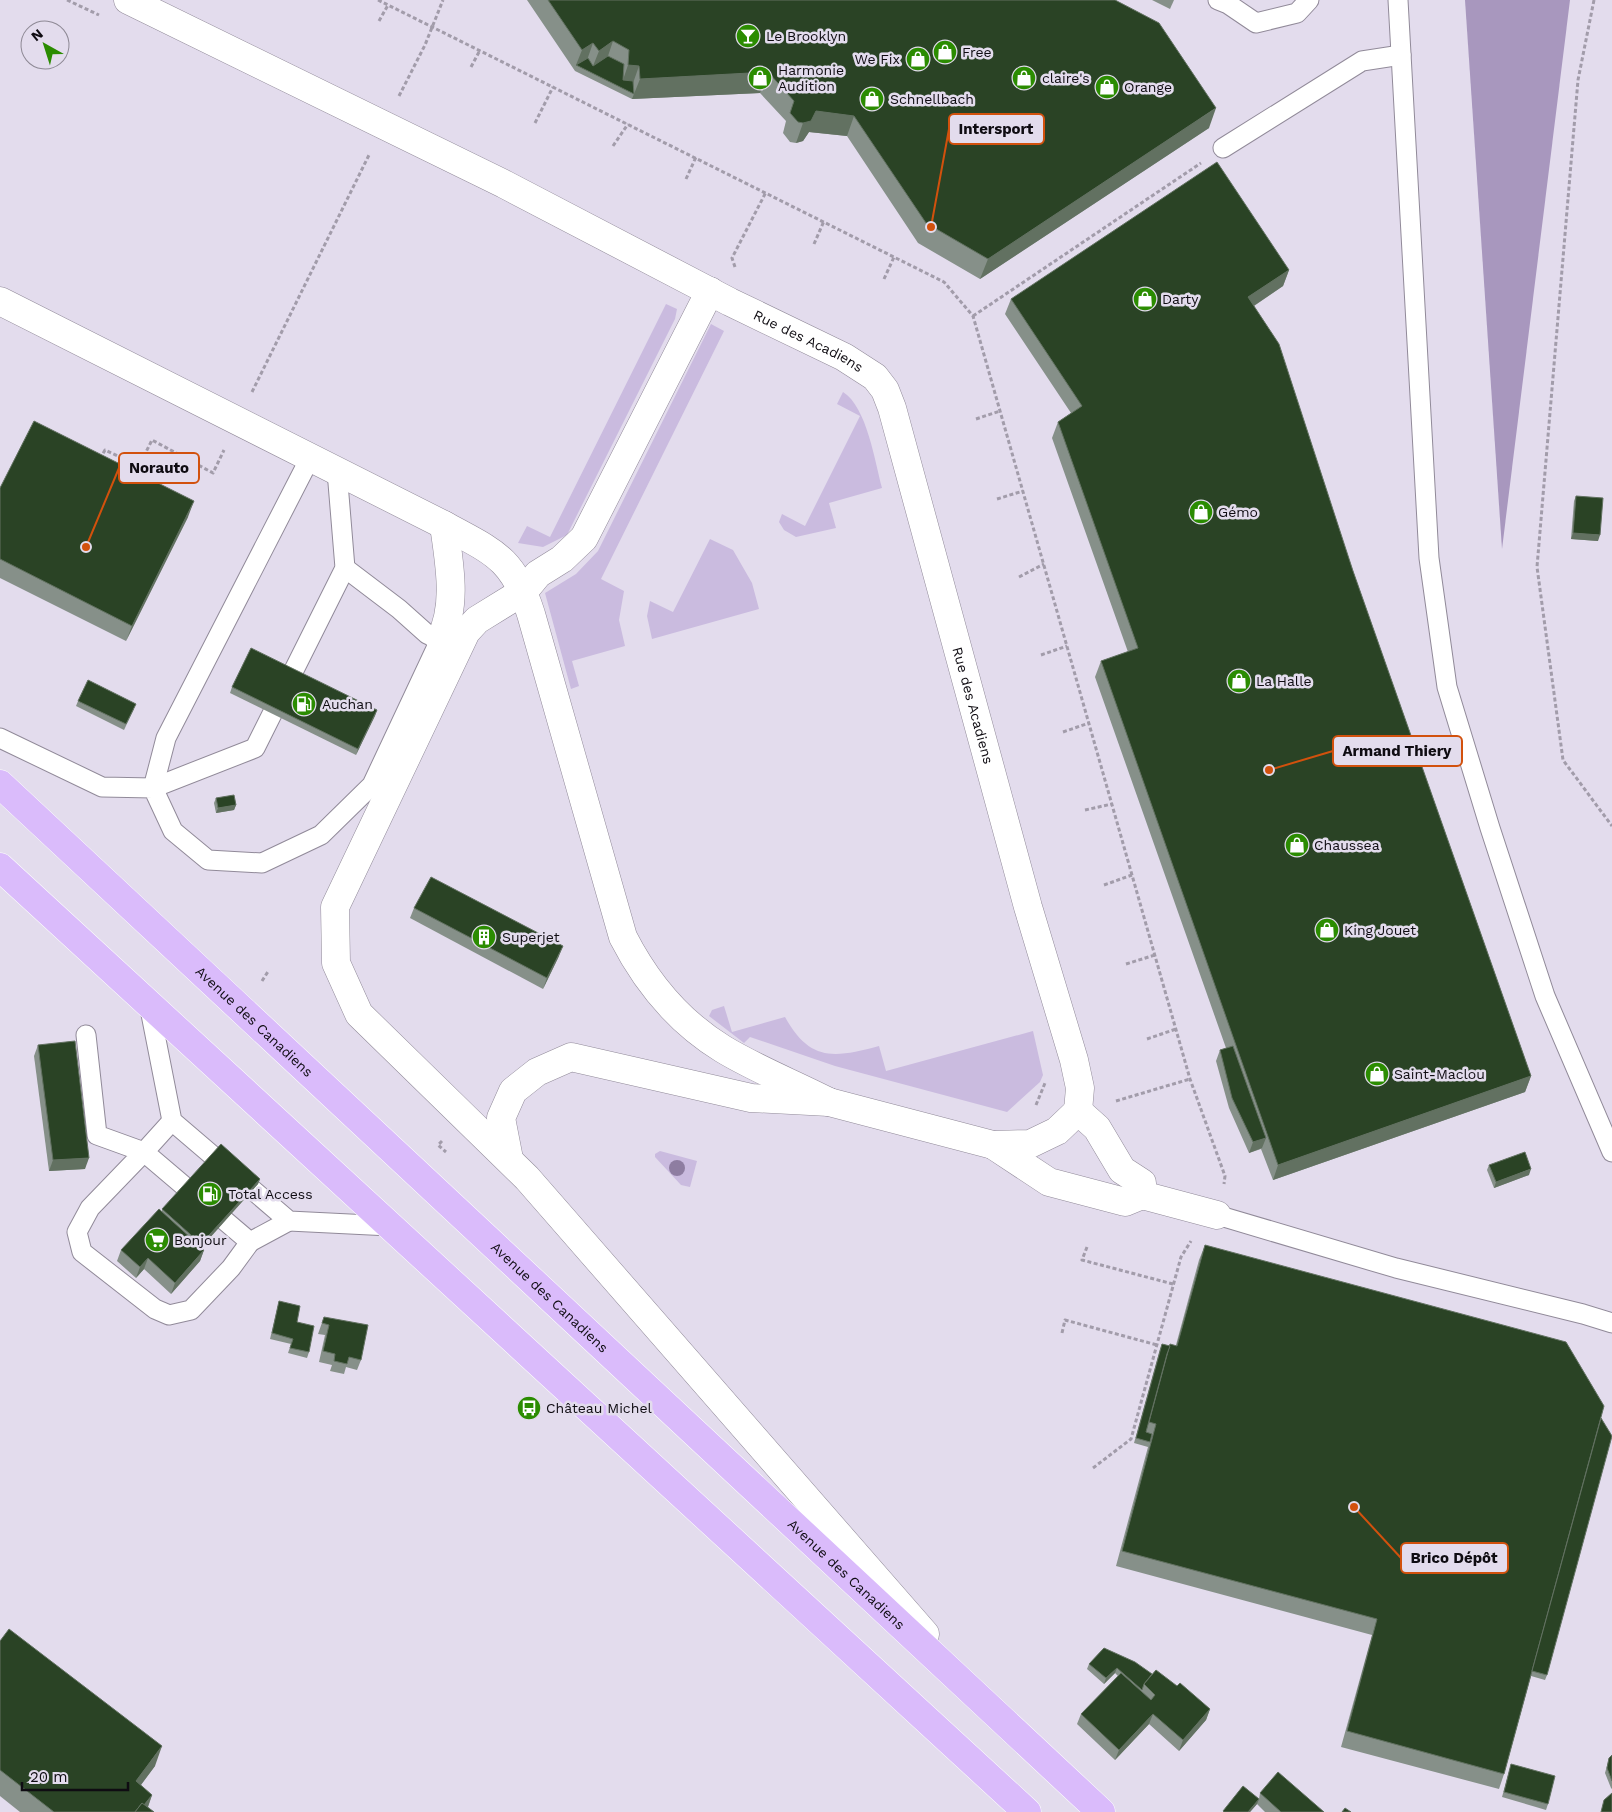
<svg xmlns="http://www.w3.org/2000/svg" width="1612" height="1812" viewBox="0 0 1612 1812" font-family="'Work Sans',sans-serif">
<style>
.green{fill:#cabbdf}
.forest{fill:#a897be}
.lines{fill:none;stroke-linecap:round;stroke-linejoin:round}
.lane-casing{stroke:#918a99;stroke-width:21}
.street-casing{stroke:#918a99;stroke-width:29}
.primary-casing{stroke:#fff;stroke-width:29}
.path{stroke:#a29caa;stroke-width:3;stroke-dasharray:4 2.5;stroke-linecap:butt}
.lane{stroke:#fff;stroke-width:19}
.street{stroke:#fff;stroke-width:28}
.primary{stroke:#dabbfb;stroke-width:28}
.tree{fill:#8e7da1}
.wall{fill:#869089}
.shaded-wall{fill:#627161}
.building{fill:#2a4325;stroke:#627161}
.labels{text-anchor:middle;stroke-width:5;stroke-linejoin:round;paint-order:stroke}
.poi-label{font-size:14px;fill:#0f0c12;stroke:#e3dced;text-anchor:start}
.street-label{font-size:14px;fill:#0f0c12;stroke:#e3dced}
.leader{fill:none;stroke:#d2510d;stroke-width:2}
.callout-dot{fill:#d2510d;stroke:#e3dced;stroke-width:2}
.callout{fill:#e3dced;stroke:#d2510d;stroke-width:2}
.callout-label{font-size:15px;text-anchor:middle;font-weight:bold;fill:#0f0c12}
</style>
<rect width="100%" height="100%" fill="#e3dced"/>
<g class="green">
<polygon points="666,304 677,309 675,319 567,535 543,547 518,543 527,526 550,537"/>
<polygon points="711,324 724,331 601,579 624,591 619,620 625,646 572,661 579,686 571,689 545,593 576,574 598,551"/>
<path d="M843,392C867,407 875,462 882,488L829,503L836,528L796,537L784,530L779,522L782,514L805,526L860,416L837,404Z"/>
<polygon points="710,539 733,550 752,583 759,609 652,639 647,616 650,601 673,612"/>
<path d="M724,1006L732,1032L785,1017C810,1062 834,1058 879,1046L886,1071L1033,1031L1043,1075L1040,1082L1007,1112L835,1066L750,1037L744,1043L709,1016L712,1010Z"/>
<polygon points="660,1151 697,1161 690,1187 681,1185 655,1157 655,1154"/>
</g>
<polygon class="forest" points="1465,0 1570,0 1502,549"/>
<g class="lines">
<g class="lane-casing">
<g id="lane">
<polyline points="1218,0 1228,4 1256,23 1297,13 1309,0"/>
<polyline points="1398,0 1429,558 1447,687 1490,828 1545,996 1612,1152"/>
<polyline points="1223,148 1362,61 1401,55"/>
<polyline points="345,568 399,609 427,634 450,645"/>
<polyline points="0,738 102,787 153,788 173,831 208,860 262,863 321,835 372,785 440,640"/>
<polyline points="153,788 255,748 345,568 337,471"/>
<polyline points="153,788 166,738 310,458"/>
<polyline points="149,1004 172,1121 289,1221 390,1226"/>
<polyline points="86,1035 97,1135 144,1152 90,1208 77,1232 82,1252 155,1309 169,1315 191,1310 231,1268 250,1242"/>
<polyline points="172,1121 144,1152 250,1242 289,1221"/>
<polyline points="1217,1215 1396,1268 1583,1314 1612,1323"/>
</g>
</g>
<g class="street-casing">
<g id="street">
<path id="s1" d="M128,0L504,184L730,302L844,357L875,377L885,390L892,408L1028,907L1074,1060L1080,1088L1078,1111"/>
<polyline points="710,291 584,538 562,559 538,574 524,591 477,620 466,632 335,907 336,963 359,1014 527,1178 925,1634"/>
<path d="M0,301L444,525C493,552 513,557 531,614L623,937C646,982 679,1022 723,1049C756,1069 794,1084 829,1102"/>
<path d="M440,640C458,604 449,563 444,525"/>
<polyline points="1078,1111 1097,1128 1122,1170 1142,1183 1142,1195"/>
<polyline points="993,1145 1049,1182 1125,1202 1142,1195 1217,1215"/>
<polyline points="509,1159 501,1118 513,1091 537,1072 571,1057 751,1098 829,1102 993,1145 1030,1144 1057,1131 1078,1111"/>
</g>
</g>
<g class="primary-casing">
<g id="primary">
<path id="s2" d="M0,784L1101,1812"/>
<polyline points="0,867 1027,1812"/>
</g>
</g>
<g class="path">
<polyline points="67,0 99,15"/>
<polyline points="378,0 944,282 973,316 1190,1079 1225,1176 1224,1184"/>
<polyline points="1594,0 1578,80 1537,567 1563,760 1612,826"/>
<polyline points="379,21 388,5"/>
<polyline points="471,67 479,52"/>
<polyline points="399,96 425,45 443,0"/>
<polyline points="535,123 553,87"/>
<polyline points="613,146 628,124"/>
<polyline points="686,179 696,157"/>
<polyline points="814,244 824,221"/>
<polyline points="735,267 732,258 766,192"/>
<polyline points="884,279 894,257"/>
<polyline points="973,316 1201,163"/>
<polyline points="252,392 370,153"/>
<polyline points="976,419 1000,411"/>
<polyline points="100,459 105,450 139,466 152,440 213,473 224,450"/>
<polyline points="997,499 1023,491"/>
<polyline points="1019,577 1044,564"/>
<polyline points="1041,655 1067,646"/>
<polyline points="1063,732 1089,723"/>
<polyline points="1085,810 1112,804"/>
<polyline points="1104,885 1132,875"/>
<polyline points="1126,964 1155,955"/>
<polyline points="262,981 269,970"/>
<polyline points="1147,1039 1176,1029"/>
<polyline points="1116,1101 1190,1079"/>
<polyline points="1036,1105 1045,1083"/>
<polyline points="442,1141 438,1145 446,1152"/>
<polyline points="1087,1247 1082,1260 1173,1284"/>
<polyline points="1062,1333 1065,1320 1157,1345"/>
<polyline points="1093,1468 1131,1439 1181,1257 1191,1241"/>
</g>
<use href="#lane" class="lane"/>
<use href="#street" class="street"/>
<use href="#primary" class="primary"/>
</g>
<circle class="tree" cx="677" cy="1168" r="8"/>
<g class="wall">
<polygon points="527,0 1115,0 1209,128 980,279 918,243 847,136 809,132 803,141 796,143 790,142 783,133 786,121 760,93 632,99 575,71"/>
<polygon points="1152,0 1174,0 1170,9"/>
<polygon points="1289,270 1283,286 1254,306 1353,571 1531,1076 1525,1092 1273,1180 1261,1149 1249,1153 1229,1108 1216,1061 1220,1050 1226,1048 1095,677 1101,661 1128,652 1052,438 1058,422 1071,413 1005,314 1011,299"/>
<polygon points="0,488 188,517 126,641 0,578"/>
<polygon points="1576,496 1598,541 1571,539 1574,501"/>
<polygon points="232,687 377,710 356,755 230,693"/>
<polygon points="78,701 134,709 124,730 76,706"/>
<polygon points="216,798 236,805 234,810 216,813 214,803"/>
<polygon points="414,908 559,956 543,989 410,918"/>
<polygon points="38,1045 85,1169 49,1171 34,1056"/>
<polygon points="1489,1165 1529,1175 1494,1188 1487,1170"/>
<polygon points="260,1179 258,1184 201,1247 204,1250 200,1261 171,1294 144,1269 136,1278 117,1261 121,1250 162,1211 162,1209"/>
<polygon points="1205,1245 1601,1418 1547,1675 1545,1680 1531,1676 1504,1774 1499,1789 1341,1747 1372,1635 1116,1566 1148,1447 1134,1443 1160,1349 1162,1344 1170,1346 1176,1345 1199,1260"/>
<polygon points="279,1301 297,1322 309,1352 307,1358 288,1353 291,1344 270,1339"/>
<polygon points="324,1317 361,1360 357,1370 346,1367 344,1374 330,1371 332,1365 319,1362 325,1335 318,1334"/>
<polygon points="0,1641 155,1766 141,1785 152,1795 148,1807 154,1812 20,1812 0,1796"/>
<polygon points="1104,1648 1152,1674 1177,1686 1210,1709 1206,1720 1179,1751 1149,1724 1115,1760 1077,1724 1081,1714 1118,1676 1115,1673 1104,1684 1087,1669 1089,1664"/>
<polygon points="1612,1755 1612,1789 1611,1788 1605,1773 1609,1758"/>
<polygon points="1511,1764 1548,1804 1546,1810 1502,1797"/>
<polygon points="1243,1786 1259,1799 1260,1793 1324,1812 1265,1812 1257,1804 1250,1812 1223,1812"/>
</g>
<g class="shaded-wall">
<polygon points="613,41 606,62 591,71 599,51"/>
<polygon points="593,43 586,63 576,65 582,50"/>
<polygon points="628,65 639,66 632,86 621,86"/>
<polygon points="768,72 760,93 632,99 640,79"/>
<polygon points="1216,108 1209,128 980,279 988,259"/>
<polygon points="816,111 854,116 847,136 809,132 803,141 796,143 803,123"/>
<polygon points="1289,270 1283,286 1243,313 1248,297"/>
<polygon points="194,501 188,517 126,641 132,626"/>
<polygon points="1573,533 1600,535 1598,541 1571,539"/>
<polygon points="377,710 375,716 356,755 358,749"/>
<polygon points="236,805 234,810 216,813 218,808"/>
<polygon points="563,946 559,956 543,989 547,978"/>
<polygon points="1531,1076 1525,1092 1273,1180 1278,1165"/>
<polygon points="1266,1138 1262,1148 1249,1153 1253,1142"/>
<polygon points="89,1158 85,1169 49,1171 53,1160"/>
<polygon points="1531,1169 1529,1175 1494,1188 1496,1182"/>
<polygon points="260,1179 258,1184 200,1249 201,1244"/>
<polygon points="204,1250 200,1261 171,1294 175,1283"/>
<polygon points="148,1258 144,1269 136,1278 140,1267"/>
<polygon points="1117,1668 1115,1673 1104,1684 1106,1678"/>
<polygon points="1210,1709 1206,1720 1179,1751 1183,1740"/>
<polygon points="1153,1714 1149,1724 1115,1760 1119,1750"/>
<polygon points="162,1746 155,1766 128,1802 136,1781"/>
<polygon points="152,1795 146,1812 139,1812"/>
<polygon points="1259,1799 1257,1804 1250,1812 1248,1812"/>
</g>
<g class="building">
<polygon points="548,0 1115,0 1159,23 1216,108 988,259 926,223 854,116 816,111 811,121 803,123 798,122 790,113 794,101 768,72 640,79 639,66 628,65 629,50 613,41 599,51 593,43 582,50"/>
<polygon points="608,56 624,64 623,80 633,81 634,94 576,65 588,58 593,66"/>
<polygon points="1217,162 1289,270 1248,297 1279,344 1353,571 1531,1076 1278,1165 1101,661 1138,648 1058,422 1082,406 1011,299"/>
<polygon points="34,421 194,501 132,626 0,559 0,488"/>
<polygon points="1576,496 1603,498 1600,535 1573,533"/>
<polygon points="251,648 377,710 358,749 232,687"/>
<polygon points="88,680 136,704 126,724 78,701"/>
<polygon points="234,795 236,805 218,808 216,798"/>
<polygon points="431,877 563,946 547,978 414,908"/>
<polygon points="75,1041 89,1158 53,1160 38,1045"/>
<polygon points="1233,1046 1266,1138 1253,1142 1232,1098 1220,1050"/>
<polygon points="221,1144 260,1179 201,1244 162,1209"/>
<polygon points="1525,1152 1531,1169 1496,1182 1489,1165"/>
<polygon points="159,1209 204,1250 175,1283 148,1258 140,1267 121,1250"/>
<polygon points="1205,1245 1566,1342 1604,1406 1504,1774 1347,1731 1377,1619 1122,1551 1156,1424 1149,1422 1170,1344 1177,1346"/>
<polygon points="279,1301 300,1306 297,1322 314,1326 309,1352 290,1348 293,1339 272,1333"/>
<polygon points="324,1317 368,1325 361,1360 349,1357 347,1364 334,1361 335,1354 323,1351 329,1325 322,1323"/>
<polygon points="1162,1344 1170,1346 1167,1354 1146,1432 1152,1434 1150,1442 1136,1438"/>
<polygon points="1601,1418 1612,1436 1547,1675 1532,1671"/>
<polygon points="9,1629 162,1746 136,1781 152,1795 144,1805 142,1803 135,1812 54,1812 0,1770 0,1641"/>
<polygon points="1104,1648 1135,1662 1152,1674 1144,1684 1142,1690 1117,1668 1106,1678 1089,1664"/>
<polygon points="1156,1670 1177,1686 1180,1683 1210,1709 1183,1740 1153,1714 1119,1750 1081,1714 1121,1673 1151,1700 1155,1695 1144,1684"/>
<polygon points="1612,1755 1612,1781 1607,1768 1609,1758"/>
<polygon points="1511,1764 1555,1776 1548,1804 1504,1792"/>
<polygon points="1278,1772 1324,1812 1281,1812 1260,1793"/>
<polygon points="1243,1786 1259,1799 1248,1812 1224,1812 1223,1811"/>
<polygon points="1612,1793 1612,1812 1601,1812 1604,1800"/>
<polygon points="142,1803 154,1812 135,1812"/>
<polygon points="1345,1808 1351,1812 1342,1812"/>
</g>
<defs>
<g id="bar-disc" transform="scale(1.25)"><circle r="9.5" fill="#2b8c01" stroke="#e3dced"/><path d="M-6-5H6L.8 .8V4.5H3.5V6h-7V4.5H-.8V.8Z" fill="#fff"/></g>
<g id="shop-disc" transform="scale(1.25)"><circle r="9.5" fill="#2b8c01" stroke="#e3dced"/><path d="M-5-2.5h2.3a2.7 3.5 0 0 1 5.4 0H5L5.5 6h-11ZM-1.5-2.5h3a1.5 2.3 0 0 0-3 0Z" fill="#fff"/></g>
<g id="fuel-disc" transform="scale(1.25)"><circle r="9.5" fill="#2b8c01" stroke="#e3dced"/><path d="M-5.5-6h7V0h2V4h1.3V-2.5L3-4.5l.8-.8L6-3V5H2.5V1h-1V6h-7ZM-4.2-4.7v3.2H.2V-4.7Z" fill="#fff"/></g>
<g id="building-disc" transform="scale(1.25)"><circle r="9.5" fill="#2b8c01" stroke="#e3dced"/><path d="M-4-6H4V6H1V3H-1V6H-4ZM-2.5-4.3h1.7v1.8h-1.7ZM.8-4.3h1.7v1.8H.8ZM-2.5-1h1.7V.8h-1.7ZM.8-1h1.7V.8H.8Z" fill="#fff"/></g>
<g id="supermarket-disc" transform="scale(1.25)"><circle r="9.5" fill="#2b8c01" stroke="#e3dced"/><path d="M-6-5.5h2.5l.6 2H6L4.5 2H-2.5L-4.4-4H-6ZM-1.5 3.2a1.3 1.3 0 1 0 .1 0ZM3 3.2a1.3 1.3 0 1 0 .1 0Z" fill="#fff"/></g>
<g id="bus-disc" transform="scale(1.25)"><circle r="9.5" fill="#2b8c01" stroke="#e3dced"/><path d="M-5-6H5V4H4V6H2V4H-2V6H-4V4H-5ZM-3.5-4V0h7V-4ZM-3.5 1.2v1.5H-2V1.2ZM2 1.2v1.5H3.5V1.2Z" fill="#fff"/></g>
</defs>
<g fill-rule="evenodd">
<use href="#bar-disc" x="748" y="36"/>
<use href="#shop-disc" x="945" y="52"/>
<use href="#shop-disc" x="918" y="59"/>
<use href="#shop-disc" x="760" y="78"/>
<use href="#shop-disc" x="1024" y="78"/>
<use href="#shop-disc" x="1107" y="87"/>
<use href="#shop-disc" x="872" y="99"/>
<use href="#shop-disc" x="1145" y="299"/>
<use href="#shop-disc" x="1201" y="512"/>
<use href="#shop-disc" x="1239" y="681"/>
<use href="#fuel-disc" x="304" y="704"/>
<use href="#shop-disc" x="1297" y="845"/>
<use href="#shop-disc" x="1327" y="930"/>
<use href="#building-disc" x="484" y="937"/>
<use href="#shop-disc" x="1377" y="1074"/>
<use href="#fuel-disc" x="210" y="1194"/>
<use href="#supermarket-disc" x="157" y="1240"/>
<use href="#bus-disc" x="529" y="1408"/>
</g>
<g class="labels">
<g class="poi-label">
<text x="766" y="41">Le Brooklyn</text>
<text x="962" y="57">Free</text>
<text x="900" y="64" text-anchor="end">We Fix</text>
<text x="778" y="75">Harmonie<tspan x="778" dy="16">Audition</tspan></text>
<text x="1042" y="83">claire's</text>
<text x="1124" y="92">Orange</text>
<text x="890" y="104">Schnellbach</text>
<text x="1162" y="304">Darty</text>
<text x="1218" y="517">Gémo</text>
<text x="1256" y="686">La Halle</text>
<text x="322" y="709">Auchan</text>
<text x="1314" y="850">Chaussea</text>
<text x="1344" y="935">King Jouet</text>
<text x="502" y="942">Superjet</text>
<text x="1394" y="1079">Saint-Maclou</text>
<text x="228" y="1199">Total Access</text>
<text x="174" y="1245">Bonjour</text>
<text x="546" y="1413">Château Michel</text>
</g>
<g class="street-label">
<text dy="5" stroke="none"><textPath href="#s1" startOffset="761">Rue des Acadiens</textPath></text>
<text dy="5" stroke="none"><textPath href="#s1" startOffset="1181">Rue des Acadiens</textPath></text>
<text dy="5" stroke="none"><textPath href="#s2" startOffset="348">Avenue des Canadiens</textPath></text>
<text dy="5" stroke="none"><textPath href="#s2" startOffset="752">Avenue des Canadiens</textPath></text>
<text dy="5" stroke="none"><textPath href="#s2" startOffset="1158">Avenue des Canadiens</textPath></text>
</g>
</g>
<path class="leader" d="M931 227L949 129M86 547L119 468M1269 770L1333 751M1354 1507L1401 1558"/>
<g class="callout-dot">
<circle cx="931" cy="227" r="5"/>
<circle cx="86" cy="547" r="5"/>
<circle cx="1269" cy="770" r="5"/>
<circle cx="1354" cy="1507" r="5"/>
</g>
<g class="callout">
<rect x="949" y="114" width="95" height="30" rx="5"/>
<rect x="119" y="453" width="80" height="30" rx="5"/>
<rect x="1333" y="736" width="129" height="30" rx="5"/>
<rect x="1401" y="1543" width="107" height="30" rx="5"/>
</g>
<g class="callout-label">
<text x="996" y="134">Intersport</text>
<text x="159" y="473">Norauto</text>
<text x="1397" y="756">Armand Thiery</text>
<text x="1454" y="1563">Brico Dépôt</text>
</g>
<g transform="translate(45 45) rotate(321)"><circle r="24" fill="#e3dced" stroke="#8e8995"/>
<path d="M0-4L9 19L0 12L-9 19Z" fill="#2b8c01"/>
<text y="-8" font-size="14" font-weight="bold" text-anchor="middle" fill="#0f0c12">N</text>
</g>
<path d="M22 1782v8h106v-8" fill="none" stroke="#0f0c12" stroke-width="2.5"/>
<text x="30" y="1782" font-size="15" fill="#0f0c12" stroke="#e3dced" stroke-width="4" paint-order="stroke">20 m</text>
</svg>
